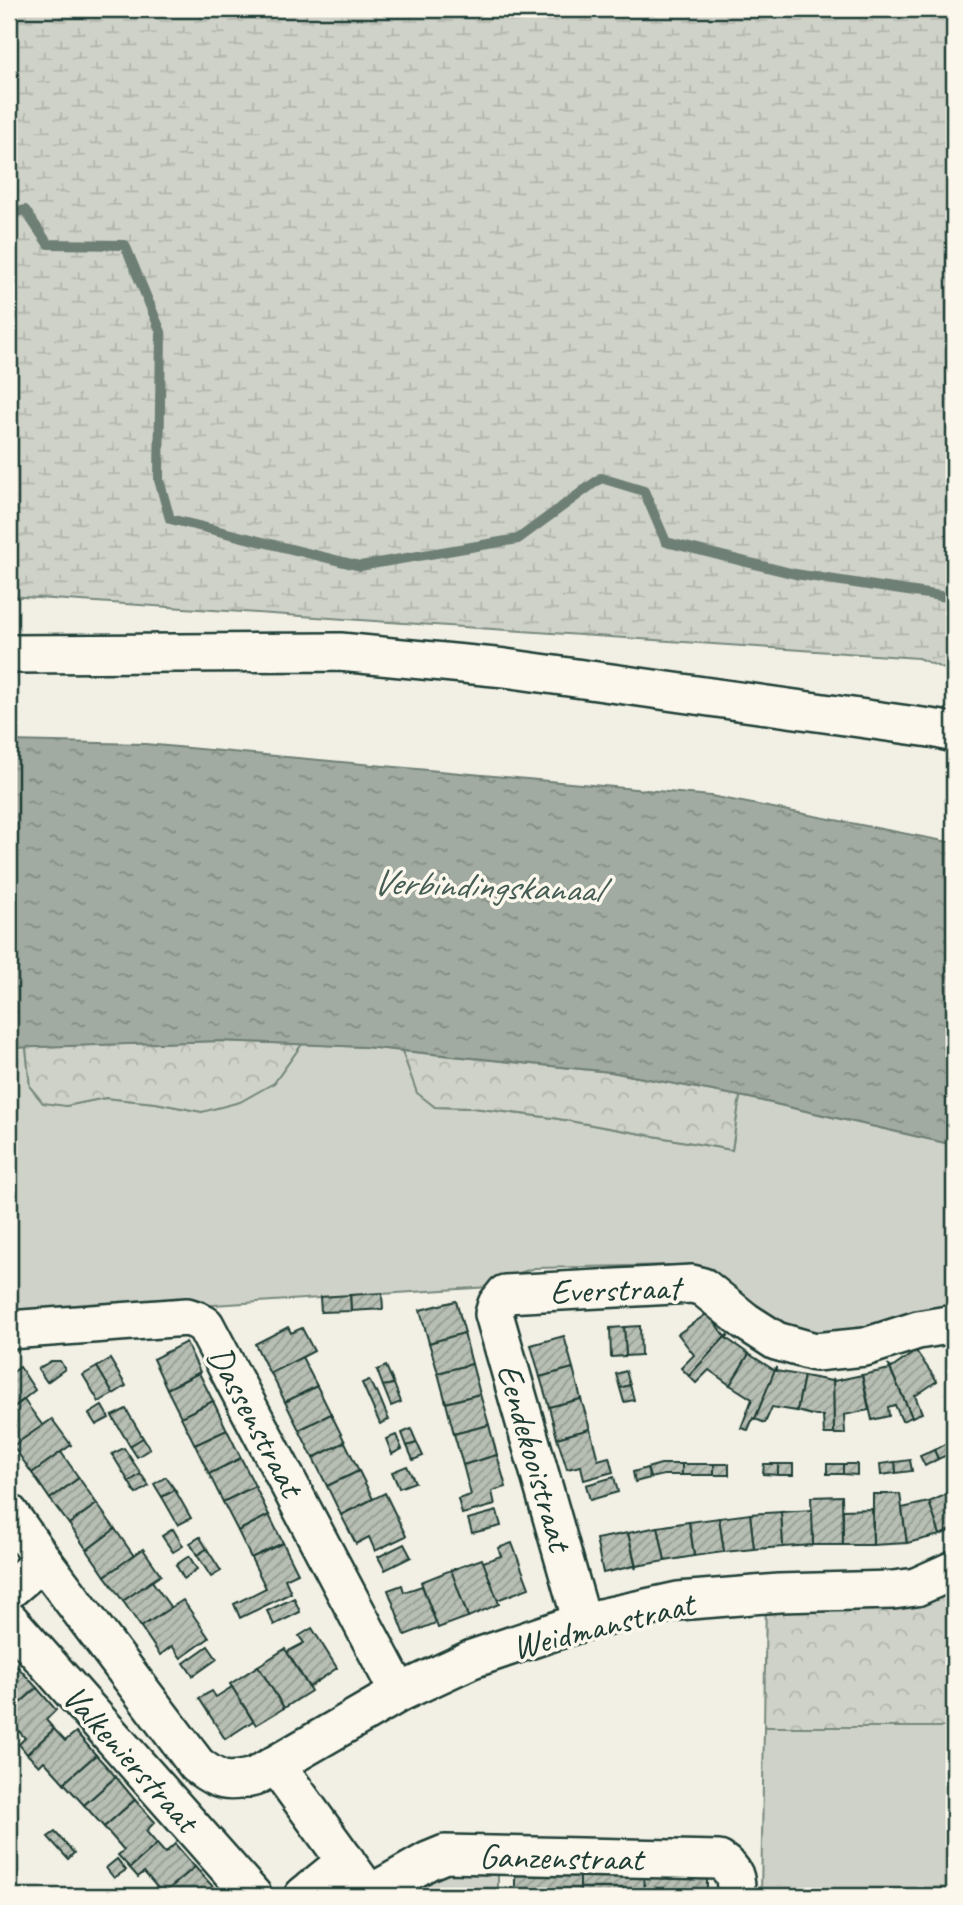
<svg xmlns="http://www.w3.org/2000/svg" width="963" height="1905" viewBox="0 0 963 1905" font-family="Caveat,sans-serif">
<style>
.green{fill:#cfd2c8;stroke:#77887e;stroke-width:2}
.forest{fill:url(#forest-crowns);stroke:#77887e;stroke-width:2}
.wetland{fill:url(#wetland-marsh);stroke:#77887e;stroke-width:2}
.water{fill:url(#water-ripples);stroke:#6e7f75;stroke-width:2}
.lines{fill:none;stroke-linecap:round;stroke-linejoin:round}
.stream{stroke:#6e7f75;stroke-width:10}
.building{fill:url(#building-hatch);stroke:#1f3d34;stroke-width:2}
.minor-casing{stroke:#1f3d34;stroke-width:42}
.minor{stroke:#fbf7ec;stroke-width:37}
.labels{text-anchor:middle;stroke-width:7;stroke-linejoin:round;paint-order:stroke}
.street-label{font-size:35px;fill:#1f3d34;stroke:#fbf7ec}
.water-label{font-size:37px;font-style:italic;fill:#465e55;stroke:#fbf7ec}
</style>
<defs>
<pattern id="forest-crowns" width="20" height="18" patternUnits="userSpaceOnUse" patternTransform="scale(1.75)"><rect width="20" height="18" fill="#cfd2c8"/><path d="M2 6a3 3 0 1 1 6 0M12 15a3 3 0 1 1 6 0" fill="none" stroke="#b1b5ac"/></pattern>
<pattern id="wetland-marsh" width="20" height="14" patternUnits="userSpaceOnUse" patternTransform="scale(1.75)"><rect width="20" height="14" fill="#cfd2c8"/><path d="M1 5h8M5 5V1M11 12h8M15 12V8" fill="none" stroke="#b1b5ac"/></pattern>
<pattern id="water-ripples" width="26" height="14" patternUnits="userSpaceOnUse" patternTransform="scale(1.75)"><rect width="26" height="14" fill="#a2aba1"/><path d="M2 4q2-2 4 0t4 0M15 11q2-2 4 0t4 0" fill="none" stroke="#838c84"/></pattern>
<pattern id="building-hatch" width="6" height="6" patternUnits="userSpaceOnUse" patternTransform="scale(1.75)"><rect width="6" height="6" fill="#b7beb3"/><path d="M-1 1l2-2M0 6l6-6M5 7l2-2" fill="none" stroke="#949c92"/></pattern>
</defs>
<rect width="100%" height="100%" fill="#f2f0e5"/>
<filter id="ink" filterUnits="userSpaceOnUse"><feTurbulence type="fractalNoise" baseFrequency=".0143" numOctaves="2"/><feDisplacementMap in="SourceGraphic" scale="14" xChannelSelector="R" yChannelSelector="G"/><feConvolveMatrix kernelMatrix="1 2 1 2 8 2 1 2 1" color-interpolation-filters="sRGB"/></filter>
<g filter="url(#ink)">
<g class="green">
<polygon points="302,1044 365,1047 402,1051 417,1092 435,1107 473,1108 553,1118 732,1150 740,1096 954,1145 954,1313 816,1338 781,1331 712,1278 675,1265 535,1268 495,1280 490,1287 213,1305 81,1310 9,1316 9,1048 26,1047 30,1087 66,1106 105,1098 156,1103 202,1112 274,1083"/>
<polygon points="764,1727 954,1727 954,1896 761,1896"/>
<polygon points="498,1864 498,1896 397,1896 439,1865"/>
</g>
<g class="forest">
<polygon points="219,1041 302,1044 274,1083 240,1102 202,1112 156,1103 105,1098 66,1106 43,1103 30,1087 26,1047"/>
<polygon points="402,1051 611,1072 740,1096 732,1150 553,1118 473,1108 435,1107 417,1093"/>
<polygon points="930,1584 954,1591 954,1727 764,1727 766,1597"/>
</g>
<polygon class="wetland" points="9,9 954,9 954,673 918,658 9,596"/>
<polygon class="water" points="9,741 145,744 711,796 954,843 954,1145 750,1098 611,1072 365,1047 219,1041 9,1048"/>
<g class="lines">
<polyline class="stream" points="9,214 25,210 48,244 125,245 161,332 159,480 170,519 360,566 518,539 601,478 644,491 666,542 795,574 954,598"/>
</g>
<g class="building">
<polygon points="382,1293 383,1309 351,1311 350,1295"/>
<polygon points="350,1295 351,1311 321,1312 320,1297"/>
<polygon points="456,1301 465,1333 429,1343 420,1310"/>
<polygon points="708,1313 725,1337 689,1376 681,1368 694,1355 678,1334"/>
<polygon points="640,1326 641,1355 626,1356 624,1327"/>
<polygon points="288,1327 291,1333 302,1328 314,1351 270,1374 255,1344"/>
<polygon points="624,1327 626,1356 611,1357 610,1328"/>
<polygon points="464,1333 472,1364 438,1373 429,1343"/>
<polygon points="727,1335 728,1336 726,1338 749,1354 730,1385 709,1370 696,1383 689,1376"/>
<polygon points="564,1336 573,1368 540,1377 531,1345"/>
<polygon points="186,1342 200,1372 167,1389 153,1359"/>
<polygon points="916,1351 937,1381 915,1396 922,1413 912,1417 889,1366 892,1368"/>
<polygon points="749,1354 774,1370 776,1367 755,1419 753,1418 748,1430 741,1428 752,1399 730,1385"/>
<polygon points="302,1357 317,1386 285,1402 271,1373"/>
<polygon points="110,1359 126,1386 113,1394 97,1367"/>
<polygon points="51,1361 60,1361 65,1369 47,1382 38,1369"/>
<polygon points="472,1364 480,1394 446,1403 438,1373"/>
<polygon points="386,1366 394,1384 383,1386 377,1370"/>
<polygon points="20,1367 35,1390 9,1411 9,1375"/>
<polygon points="97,1367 113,1394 99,1402 83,1375"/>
<polygon points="776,1367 776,1371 804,1376 797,1411 772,1407 765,1423 755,1419"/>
<polygon points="573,1368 581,1399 549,1407 540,1377"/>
<polygon points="890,1369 912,1417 902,1421 895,1405 888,1407 889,1416 872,1420 862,1375"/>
<polygon points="626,1371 630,1385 620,1388 616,1374"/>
<polygon points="199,1373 213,1401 181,1417 167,1389"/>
<polygon points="862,1375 869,1410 844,1415 845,1434 834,1434 833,1378 834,1381"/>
<polygon points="804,1376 832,1381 833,1378 834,1434 824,1434 823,1416 816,1416 797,1411"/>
<polygon points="369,1380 375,1392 377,1391 389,1420 380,1424 362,1383"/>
<polygon points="394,1384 401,1402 391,1406 383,1386"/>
<polygon points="630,1385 634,1400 624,1402 620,1388"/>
<polygon points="317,1386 331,1414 299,1430 285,1402"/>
<polygon points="480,1394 489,1425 454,1434 446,1403"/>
<polygon points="581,1399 590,1429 557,1438 549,1407"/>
<polygon points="24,1400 43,1426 13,1446 9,1440 9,1411"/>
<polygon points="213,1401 227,1430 195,1445 181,1417"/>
<polygon points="102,1406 109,1418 96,1425 89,1414"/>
<polygon points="126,1409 143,1438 130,1446 112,1416"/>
<polygon points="331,1414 345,1442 313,1458 299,1430"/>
<polygon points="52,1419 71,1445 32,1473 13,1446"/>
<polygon points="489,1425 497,1455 463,1465 454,1434"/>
<polygon points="411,1429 417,1443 407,1446 402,1433"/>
<polygon points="590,1429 598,1460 609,1457 613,1472 584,1480 581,1466 567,1469 557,1438"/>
<polygon points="227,1430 241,1458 209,1474 195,1445"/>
<polygon points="396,1435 402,1449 392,1454 386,1439"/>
<polygon points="143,1438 150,1449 137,1457 130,1446"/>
<polygon points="952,1440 954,1443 954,1452 938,1459 934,1450"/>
<polygon points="345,1442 359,1471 327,1486 313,1458"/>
<polygon points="417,1443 423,1456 413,1460 407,1446"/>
<polygon points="124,1448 141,1474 129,1482 112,1454"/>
<polygon points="934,1450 938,1459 925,1466 920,1456"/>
<polygon points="61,1452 79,1478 50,1499 32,1473"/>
<polygon points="497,1455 506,1487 492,1491 495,1505 462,1514 458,1499 471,1495 463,1465"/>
<polygon points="241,1458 255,1486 223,1502 209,1474"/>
<polygon points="910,1460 912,1471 896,1473 895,1462"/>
<polygon points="895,1462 896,1473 881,1475 880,1464"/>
<polygon points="661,1464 682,1464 682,1475 664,1475 650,1478 647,1468"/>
<rect x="682" y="1464" width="32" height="11"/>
<rect x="714" y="1464" width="15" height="11"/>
<polygon points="764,1464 778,1464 778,1475 763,1474"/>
<rect x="778" y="1464" width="15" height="11"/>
<rect x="827" y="1464" width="16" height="10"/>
<polygon points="843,1464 857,1464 857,1475 843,1474"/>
<polygon points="407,1466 415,1482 399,1488 392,1472"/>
<polygon points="647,1468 650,1478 635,1482 633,1472"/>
<polygon points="359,1471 373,1499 341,1515 327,1486"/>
<polygon points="141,1474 149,1486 136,1494 129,1482"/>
<polygon points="166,1477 175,1490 162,1497 154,1484"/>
<polygon points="614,1477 618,1492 590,1500 586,1485"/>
<polygon points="79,1478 97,1504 69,1524 50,1499"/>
<polygon points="255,1486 269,1515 238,1531 223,1502"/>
<polygon points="175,1490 191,1518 178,1525 162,1497"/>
<polygon points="954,1491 954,1529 940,1535 929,1502"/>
<polygon points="385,1493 406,1536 375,1551 369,1537 356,1544 341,1515"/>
<polygon points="873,1494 900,1494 907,1543 873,1545"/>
<polygon points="842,1496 843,1545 813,1545 811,1497"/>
<polygon points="929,1502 940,1535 907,1543 902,1508"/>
<polygon points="97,1504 115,1529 87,1550 69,1524"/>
<polygon points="872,1509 873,1545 843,1545 843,1510"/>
<polygon points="812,1510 813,1545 783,1547 781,1512"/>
<polygon points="497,1511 501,1526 472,1533 468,1519"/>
<polygon points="781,1512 783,1547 754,1549 750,1514"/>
<polygon points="750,1514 754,1549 724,1552 719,1518"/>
<polygon points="269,1515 283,1543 251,1558 238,1531"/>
<polygon points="719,1518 724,1552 694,1556 689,1522"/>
<polygon points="689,1522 694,1556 665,1561 658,1527"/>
<polygon points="658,1527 665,1561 636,1566 628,1533"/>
<polygon points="115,1529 134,1556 105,1576 87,1550"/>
<polygon points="173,1529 183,1546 173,1552 162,1536"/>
<polygon points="628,1533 636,1569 634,1566 603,1573 596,1539"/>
<polygon points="200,1537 207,1549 197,1555 190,1543"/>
<polygon points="283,1543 298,1573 285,1579 291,1593 240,1618 234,1604 266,1588 251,1558"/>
<polygon points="512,1543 529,1588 497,1600 483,1562 501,1556 498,1548"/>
<polygon points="404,1544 411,1557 385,1570 378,1557"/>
<polygon points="143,1549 161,1575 123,1601 105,1576"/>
<polygon points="207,1549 221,1571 211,1577 197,1555"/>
<polygon points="189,1556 197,1569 184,1579 176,1565"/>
<polygon points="482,1559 499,1604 468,1617 451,1570"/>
<polygon points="451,1570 468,1617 438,1628 421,1582"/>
<polygon points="152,1581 171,1608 141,1627 123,1601"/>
<polygon points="402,1585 404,1592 422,1586 436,1623 405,1635 388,1590"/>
<polygon points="294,1598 300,1612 274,1625 267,1611"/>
<polygon points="183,1600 209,1638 181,1658 172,1646 160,1655 141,1627"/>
<polygon points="312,1628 337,1668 309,1687 287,1652 304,1643 299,1636"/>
<polygon points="208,1646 217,1659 193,1676 184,1663"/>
<polygon points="285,1649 311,1691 284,1708 258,1666"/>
<polygon points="17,1666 37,1688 9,1713 9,1673"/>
<polygon points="258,1666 284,1708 256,1725 230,1684"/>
<polygon points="232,1687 253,1721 225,1739 199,1698 212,1691 216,1697"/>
<polygon points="37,1688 56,1710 46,1720 54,1729 27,1754 19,1744 25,1738 9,1720 9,1713"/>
<polygon points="54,1729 65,1741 76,1732 96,1755 64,1783 44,1761 39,1766 27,1754"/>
<polygon points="96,1755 116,1777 84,1805 64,1783"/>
<polygon points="116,1777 135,1800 104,1827 84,1805"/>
<polygon points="135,1800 155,1822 146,1831 157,1844 130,1868 118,1855 124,1850 104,1827"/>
<polygon points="55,1832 74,1853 68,1859 48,1837"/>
<polygon points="157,1844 165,1853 175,1844 195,1867 163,1894 144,1872 138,1877 130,1868"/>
<polygon points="117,1859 126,1870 114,1878 106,1868"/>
<polygon points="195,1867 215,1889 207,1896 165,1896 163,1894"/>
<rect x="515" y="1874" width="65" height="22"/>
<polygon points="580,1874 644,1875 644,1896 580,1896"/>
<rect x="644" y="1875" width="63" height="21"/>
</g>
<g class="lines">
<g class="minor-casing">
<g id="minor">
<polyline points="9,654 340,652 505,668 937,729 954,733"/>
<polyline points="9,1330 187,1317 196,1320 205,1325 399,1693"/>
<path d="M9,1513L43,1561L197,1765C219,1782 227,1784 254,1777L399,1693L472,1659L582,1622L678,1601L779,1593L893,1590L916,1587L954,1570"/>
<polyline points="9,1590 43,1561"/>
<polyline points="9,1620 253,1896"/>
<polyline points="582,1622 494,1314 497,1304 505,1294 692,1284 703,1287 745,1321 776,1341 815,1352 865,1347 918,1330 954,1324"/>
<polyline points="276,1765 371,1896"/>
<path d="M370,1894L428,1861L445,1854L719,1860C736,1871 736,1877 736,1896"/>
<polyline points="303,1896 346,1861"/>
</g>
</g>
<use href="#minor" class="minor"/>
</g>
</g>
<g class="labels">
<g class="street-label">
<text transform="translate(615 1289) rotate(-2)" y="12">Everstraat</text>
<text transform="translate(256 1421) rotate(62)" y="12">Dassenstraat</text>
<text transform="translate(535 1457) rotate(74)" y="12">Eendekooistraat</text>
<text transform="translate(603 1625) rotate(-14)" y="12">Weidmanstraat</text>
<text transform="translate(131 1758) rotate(48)" y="12">Valkenierstraat</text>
<text transform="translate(561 1857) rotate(1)" y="12">Ganzenstraat</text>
</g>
<g class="water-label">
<text transform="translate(486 885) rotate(2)" y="13">Verbindingskanaal</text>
</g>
</g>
<rect width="963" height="1905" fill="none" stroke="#fbf7ec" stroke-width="35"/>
<rect x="18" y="18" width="928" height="1870" fill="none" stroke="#1f3d34" stroke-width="2.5" filter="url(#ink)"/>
</svg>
